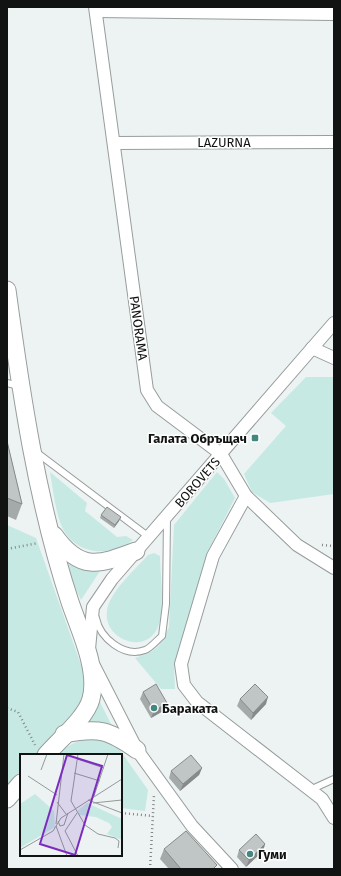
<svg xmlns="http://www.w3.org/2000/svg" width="341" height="876" viewBox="0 0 341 876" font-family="'Fira Sans',sans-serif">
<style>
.green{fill:#c6e9e4}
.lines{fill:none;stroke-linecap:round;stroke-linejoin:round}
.lane-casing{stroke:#979d9c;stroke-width:8}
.street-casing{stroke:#979d9c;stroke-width:14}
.secondary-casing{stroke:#979d9c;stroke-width:19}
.path{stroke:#838887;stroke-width:2.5;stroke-dasharray:1 3;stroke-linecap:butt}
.lane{stroke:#fff;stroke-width:6}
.street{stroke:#fff;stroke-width:12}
.secondary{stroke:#fff;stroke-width:17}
.wall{fill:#a4aaa9}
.shaded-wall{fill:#868b8a}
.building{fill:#bfc6c5;stroke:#868b8a}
.poi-dot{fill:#428881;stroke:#fff;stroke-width:1.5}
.labels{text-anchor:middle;stroke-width:3;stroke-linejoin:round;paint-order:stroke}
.street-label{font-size:13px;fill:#111313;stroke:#fff}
.poi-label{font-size:13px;font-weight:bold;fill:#111313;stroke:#fff;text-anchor:start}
.inset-road{fill:none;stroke:#949999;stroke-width:1}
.view{fill:#7b2cbf;fill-opacity:0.15;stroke:#7b2cbf;stroke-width:2}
.inset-edge{fill:none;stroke:#111313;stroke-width:2}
</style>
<rect width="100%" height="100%" fill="#ecf3f2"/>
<g class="green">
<polygon points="306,377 334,377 334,494 270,503 252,492 244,474 286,426 271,413"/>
<path d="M50,472L87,503L85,511L117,537L126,536L133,540C110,558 75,555 62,527C55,511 53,489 50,472Z"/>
<path d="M217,472L224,479L235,498L208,551L174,667L175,689H161L135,658C156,651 160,648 169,627L174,525Z"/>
<path d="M7,525L36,538L86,679C84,709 58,733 39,755H21V774L7,789Z"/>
<path d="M154,553L160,556C160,575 166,612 157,629C144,655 103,639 107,611C109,592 136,569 148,555Z"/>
<polygon points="68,563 84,567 102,568 81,600 73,583"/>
<polygon points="95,692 114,730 79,725"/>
<path d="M102,737L117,746L148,790L145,811L121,808V755H58C71,741 84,739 102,737Z"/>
</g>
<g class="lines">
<g class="lane-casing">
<g id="lane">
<polyline points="7,383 19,386"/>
<polyline points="36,452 149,537"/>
<path d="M96,618C100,638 124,658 145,650C151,648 157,640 162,636L166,604L167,517"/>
<polyline points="310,790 334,779"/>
</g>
</g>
<g class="street-casing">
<g id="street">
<polyline points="95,7 147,390 157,406 221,454 246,496 297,545 334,568"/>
<polyline points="96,11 334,14"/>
<polyline points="114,143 334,142"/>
<polyline points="312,348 334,358"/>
<polyline points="246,496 213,556 181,664 184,685 197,702 322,799 334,818"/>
<polyline points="89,649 93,607 112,579 334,323"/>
<polyline points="94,666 137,750 192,826 232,869"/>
</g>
</g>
<g class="secondary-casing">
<g id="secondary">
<path d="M7,290C21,393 37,502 70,602C79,629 99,669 91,699C86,718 59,740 46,755"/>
<path d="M54,535C80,572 99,565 136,551"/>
<path d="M64,734C99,727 109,730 137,750"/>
<polyline points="7,799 21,783"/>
</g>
</g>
<g class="path">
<polyline points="322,545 334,546"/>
<polyline points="7,549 38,543"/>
<polyline points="7,708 18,712 35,745"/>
<polyline points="121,813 153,816"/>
<polyline points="150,869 154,795"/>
</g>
<use href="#lane" class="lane"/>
<use href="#street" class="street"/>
<use href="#secondary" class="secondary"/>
</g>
<g class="wall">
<polygon points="7,441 22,504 16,520 7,516"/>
<polygon points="101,515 121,517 119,521 114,528 100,518"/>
<polygon points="143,692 165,710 151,718 140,699"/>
<polygon points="240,699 266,704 251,720 237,706"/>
<polygon points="202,768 199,775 180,791 169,778 171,771"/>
<polygon points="265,844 263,851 246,867 237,857 239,850"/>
<polygon points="164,849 215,869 169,869 160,859"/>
</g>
<g class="shaded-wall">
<polygon points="121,517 119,521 114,528 115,525"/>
<polygon points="268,697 266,704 251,720 253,713"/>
<polygon points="167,703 165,710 151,718 154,711"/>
<polygon points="202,768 199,775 180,791 183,784"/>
<polygon points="265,844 263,851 246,867 249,860"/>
</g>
<g class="building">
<polygon points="7,441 22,504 7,498"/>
<polygon points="107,507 121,517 115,525 101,515"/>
<polygon points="156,684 167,703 154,711 143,692"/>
<polygon points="255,684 268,697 253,713 240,699"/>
<polygon points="191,755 202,768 183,784 171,771"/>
<polygon points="186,831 217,865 213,869 181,869 164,849"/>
<polygon points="256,834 265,844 249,860 239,850"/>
</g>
<g class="poi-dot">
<rect x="251" y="434" width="8" height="8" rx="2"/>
<circle cx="154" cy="708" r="4"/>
<circle cx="250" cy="854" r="4"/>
</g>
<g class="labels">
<g class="street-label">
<text x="224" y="147">LAZURNA</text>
<text transform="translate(139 328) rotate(82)" y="5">PANORAMA</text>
<text transform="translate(197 482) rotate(-49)" y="5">BOROVETS</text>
</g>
<g class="poi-label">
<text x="247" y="443" text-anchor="end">Галата Обръщач</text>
<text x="162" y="713">Бараката</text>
<text x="258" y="859">Гуми</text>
</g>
</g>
<g transform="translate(20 754)">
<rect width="102" height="102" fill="#ecf3f2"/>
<path d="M15,40L34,57L35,73L0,94V50ZM67,49L102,65V86L87,80L92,73L89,69L76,63L59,61L57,57Z" fill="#c6e9e4"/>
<path class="inset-road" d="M58,0L51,47L65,71L78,80L95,84L99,87L98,94M57,5L84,14M21,16L27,0M54,19L80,27M8,22L37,41M74,42L88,0M68,46L102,59M37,48L46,60M73,49L102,46M57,59L45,77L58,102M38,67L40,72L44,71L48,59M36,70L44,0M36,72L47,102M0,96L33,77L41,64L102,25"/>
<path class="view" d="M47,1L82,12L55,101L20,90Z"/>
<rect width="102" height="102" class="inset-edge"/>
</g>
<rect width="341" height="876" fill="none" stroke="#111313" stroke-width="16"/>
</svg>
